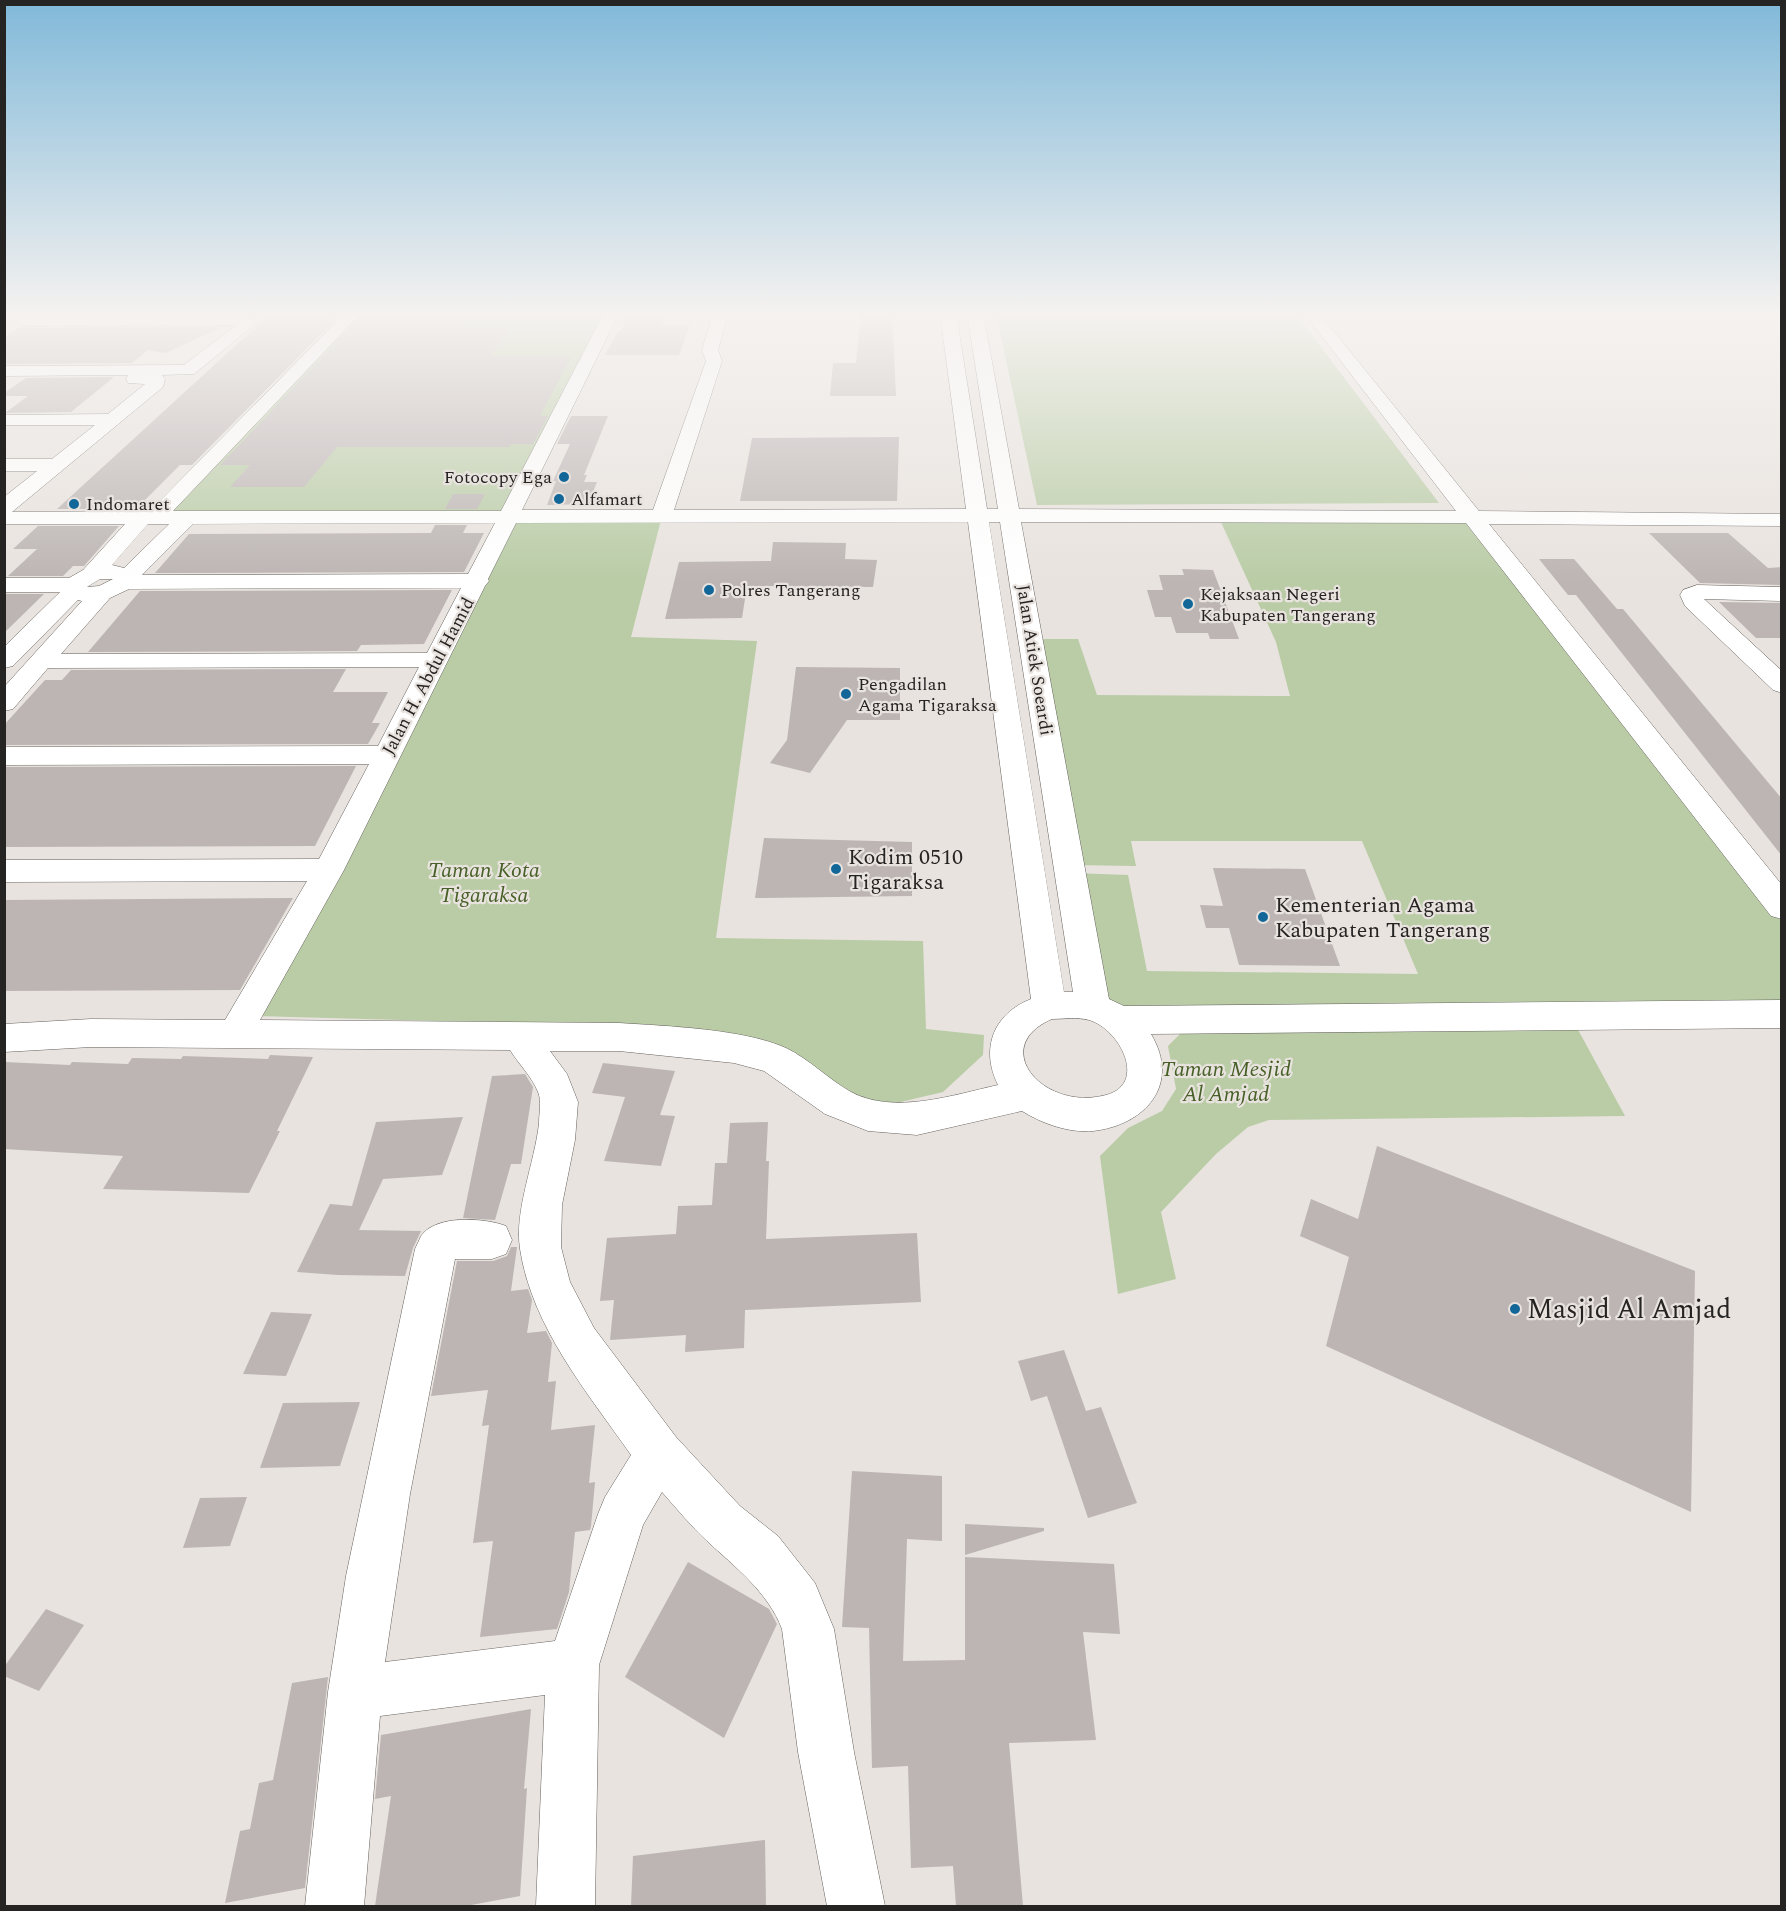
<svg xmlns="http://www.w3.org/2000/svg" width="1786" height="1911" viewBox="0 0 1786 1911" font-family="Spectral,serif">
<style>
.green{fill:#b9cca6}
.building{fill:#bcb5b4}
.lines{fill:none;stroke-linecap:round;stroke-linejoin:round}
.minor-casing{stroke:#66625e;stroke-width:1}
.minor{fill:#fff;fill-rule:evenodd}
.poi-dot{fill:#126798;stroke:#e8e3de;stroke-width:2}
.labels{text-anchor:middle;stroke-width:4.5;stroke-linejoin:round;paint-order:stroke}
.far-poi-label{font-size:18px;fill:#262423;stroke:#e8e3de;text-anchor:start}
.far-street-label{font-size:18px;fill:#262423;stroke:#e8e3de}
.poi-label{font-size:22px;fill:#262423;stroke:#e8e3de;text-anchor:start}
.park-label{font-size:22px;font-style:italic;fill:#476027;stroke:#e8e3de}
.near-poi-label{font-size:27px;fill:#262423;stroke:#e8e3de;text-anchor:start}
</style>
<rect width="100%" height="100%" fill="#e8e3de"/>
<g class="green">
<polygon points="352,313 604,313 503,513 170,511"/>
<polygon points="996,313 1295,313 1439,503 1037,505"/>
<polygon points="510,520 661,520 631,637 757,641 716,938 923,941 926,1029 984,1035 983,1055 943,1092 892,1104 864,1099 621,1026 256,1016"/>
<polygon points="1220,520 1468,521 1781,912 1781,1012 1123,1017 1098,1003 1073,873 1128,875 1147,971 1418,974 1362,841 1131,841 1136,866 1071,865 1036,639 1078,639 1097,695 1290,696 1276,642"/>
<polygon points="1576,1026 1625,1116 1269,1120 1248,1127 1216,1154 1161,1212 1176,1279 1118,1294 1100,1156 1128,1128 1162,1111 1176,1089 1168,1046 1185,1029"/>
</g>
<g class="building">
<polygon points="271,313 335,313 327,322 333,322 192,465 180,465 136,509 57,509"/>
<polygon points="406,313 470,313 458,328 510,328 491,356 571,357 540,416 548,416 533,444 511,444 510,447 337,447 304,487 230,487 250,465 220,465 356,322 399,322"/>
<polygon points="629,313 667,313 662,326 690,325 679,355 605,355 618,331 621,331"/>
<polygon points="861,313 892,313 896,396 830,396 833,363 856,363"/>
<polygon points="22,326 26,328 222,327 166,353 148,350 132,363 4,364 4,337"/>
<polygon points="114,377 71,412 5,413 28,396 4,396 4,393 26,378"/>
<polygon points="571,416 608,416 584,475 587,475 584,482 597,482 588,504 547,505 556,481 553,481 570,444 557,444"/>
<polygon points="899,437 897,501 740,501 752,438"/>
<polygon points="453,494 485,494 477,509 445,509"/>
<polygon points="435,525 467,525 463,533 484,533 464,572 155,573 189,534 431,533"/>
<polygon points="38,526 119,526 84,566 73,566 63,576 8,576 37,549 13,549"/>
<polygon points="1649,533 1728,533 1768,568 1782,567 1782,585 1700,583"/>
<polygon points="773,542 846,543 845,559 877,560 873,587 747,586 742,618 665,619 679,562 771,561"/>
<polygon points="1539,559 1574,559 1617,609 1623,609 1782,799 1782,856 1576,595 1568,595"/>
<polygon points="1182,569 1213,570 1239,639 1210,639 1208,633 1176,633 1171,617 1155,617 1147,590 1163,590 1159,575 1184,575"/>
<polygon points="452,590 424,644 361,645 357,651 88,652 140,591"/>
<polygon points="4,594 44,594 4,633"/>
<polygon points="1719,602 1782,603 1782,638 1756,638"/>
<polygon points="796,667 900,668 900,720 847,720 810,773 770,763 787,740"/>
<polygon points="346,669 333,692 388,692 372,723 380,723 368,744 4,745 4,725 45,680 62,680 71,670"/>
<polygon points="356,766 315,846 4,847 4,767"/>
<polygon points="764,838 912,842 912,896 755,898"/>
<polygon points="1213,868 1305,869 1340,966 1239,965 1229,928 1206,928 1200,905 1223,906"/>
<polygon points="293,898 240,990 4,991 4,900"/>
<polygon points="270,1055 313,1057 277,1131 280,1131 249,1193 103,1189 123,1156 4,1149 4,1062 70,1065 72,1062 128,1064 132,1058 181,1059 183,1056 268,1059"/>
<polygon points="603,1063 675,1071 660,1115 675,1116 661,1166 604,1161 625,1097 592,1093"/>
<polygon points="525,1074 533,1087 521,1164 511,1164 495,1220 463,1218 492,1076"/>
<polygon points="463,1117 442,1175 383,1179 359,1230 421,1231 413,1248 405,1276 338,1275 297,1272 330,1204 352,1206 376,1122"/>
<polygon points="768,1122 766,1161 769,1161 766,1239 917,1233 921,1302 745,1310 744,1348 685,1352 686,1335 610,1340 614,1300 600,1301 607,1238 676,1234 678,1206 712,1205 715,1163 727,1163 730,1123"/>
<polygon points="1377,1146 1695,1271 1691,1512 1326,1346 1349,1257 1300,1236 1311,1199 1358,1219"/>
<polygon points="511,1247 517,1247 511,1291 528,1289 532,1300 527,1333 546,1331 552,1343 548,1382 556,1381 551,1430 595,1425 589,1483 595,1482 591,1526 590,1530 575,1532 569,1592 557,1629 480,1637 493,1541 473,1543 489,1425 482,1426 488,1390 431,1396 457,1261 493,1261 507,1256"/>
<polygon points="271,1312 312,1314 286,1376 243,1374"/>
<polygon points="1064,1350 1086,1411 1101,1407 1137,1503 1088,1518 1047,1396 1031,1401 1018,1361"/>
<polygon points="360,1402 340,1466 260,1468 283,1403"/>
<polygon points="852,1471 942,1476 942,1541 907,1539 903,1661 965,1660 965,1557 1114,1564 1120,1634 1083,1632 1096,1740 1009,1743 1023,1906 956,1906 953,1866 911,1868 908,1766 872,1768 869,1628 842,1627"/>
<polygon points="247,1497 230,1546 183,1548 200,1498"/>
<polygon points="965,1524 1044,1528 1044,1531 965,1555"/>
<polygon points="688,1562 769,1609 777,1624 724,1738 625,1677"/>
<polygon points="46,1609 84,1625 39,1691 4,1676 4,1667"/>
<polygon points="328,1677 305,1888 225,1903 240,1831 250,1829 259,1783 273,1780 292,1683"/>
<polygon points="531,1709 524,1789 527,1788 520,1896 466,1906 375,1906 391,1796 375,1799 381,1735"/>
<polygon points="765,1840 766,1906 631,1906 633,1856"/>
</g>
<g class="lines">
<g class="minor-casing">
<g id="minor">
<path d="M345,313H361L173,511H501L604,313H619L522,510H653L706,361L702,350L713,313H728L718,350L722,361L674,510L966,509L940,313H956L987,509H998L967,313H983L1019,509L1456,511L1304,313H1319L1479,511L1782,514V526L1489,524L1782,885V919L1771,916L1466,523L1021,522L1109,999L1124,1006L1782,1000V1028L1151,1034C1181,1084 1146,1125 1093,1131C1069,1133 1043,1124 1022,1111L917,1135L868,1131L825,1114L764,1071L734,1063L619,1051H550L567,1074L578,1102L575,1140L562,1205L561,1247L570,1282L594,1328L676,1437L740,1506L778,1536L815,1583L834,1629L854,1752L885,1906H827L798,1752L782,1629C768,1592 735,1567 707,1541C691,1526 677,1509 662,1492L643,1525L599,1665L595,1906H536L545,1695L380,1716L364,1906H305L328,1692L346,1576L415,1249C417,1245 419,1240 421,1236C436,1214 486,1218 506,1226L512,1240L506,1254L492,1259H455L410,1494L385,1662L555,1641L598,1514L605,1497L631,1455C587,1392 532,1327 520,1249C514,1210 535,1162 539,1123C539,1112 542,1102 538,1092C532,1077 518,1063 510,1050L91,1047L4,1052V1024L91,1019L225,1020L307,881L4,882V860L319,859L369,764L4,765V747L378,746L419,667L48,668L13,709L4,711V687L82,601L78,600L13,666L4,668V647L60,592H4V578H69L83,570L125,524H4V497L37,471H4V459H52L95,425H4V415L108,414L145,384L128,383L126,379L128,375L4,376V366L184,365L236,325L26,326L18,321L26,316L240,315L253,320L256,323L253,326L194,374L162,375L165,379L163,387L12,512L150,511ZM968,522L1031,999C993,1014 980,1049 998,1085C953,1095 894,1115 851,1092C828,1079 809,1059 786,1048C744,1029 666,1026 619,1023L260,1020L344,870L485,586L489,581L488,579L516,523ZM989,522H1000L1073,992H1064ZM495,523L468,574L142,575L193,524ZM148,524H169L124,568L112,565ZM100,579H113L99,586L87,587ZM461,588L427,653L61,654L110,598L129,589ZM1052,1019C1064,1019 1078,1017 1089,1020C1120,1029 1148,1084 1106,1095C1044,1112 987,1047 1052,1019Z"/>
<polygon points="1697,585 1782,587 1782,601 1704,599 1782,671 1782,693 1773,690 1685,606 1680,595 1683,590"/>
</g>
</g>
<use href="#minor" class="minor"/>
</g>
<linearGradient id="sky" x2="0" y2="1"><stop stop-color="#81b9d9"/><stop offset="0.54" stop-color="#f5f2f0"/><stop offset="1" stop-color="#f5f2f0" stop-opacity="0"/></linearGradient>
<rect width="1786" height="581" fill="url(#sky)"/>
<g class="poi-dot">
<circle cx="564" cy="477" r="6"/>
<circle cx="559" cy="499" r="6"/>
<circle cx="74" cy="504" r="6"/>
<circle cx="709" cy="590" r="6"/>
<circle cx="1188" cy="604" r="6"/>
<circle cx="846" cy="694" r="6"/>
<circle cx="836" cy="869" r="6"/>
<circle cx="1263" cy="917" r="6"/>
<circle cx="1515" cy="1309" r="6"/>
</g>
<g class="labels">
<g class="far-poi-label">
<text x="552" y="483" text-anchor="end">Fotocopy Ega</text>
<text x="571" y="505">Alfamart</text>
<text x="86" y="510">Indomaret</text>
<text x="721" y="596">Polres Tangerang</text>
<text x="1200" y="600">Kejaksaan Negeri<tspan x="1200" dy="21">Kabupaten Tangerang</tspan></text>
<text x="858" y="690">Pengadilan<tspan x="858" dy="21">Agama Tigaraksa</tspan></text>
</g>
<g class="far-street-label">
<text transform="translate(1035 660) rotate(81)" y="6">Jalan Atiek Soeardi</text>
<text transform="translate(428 676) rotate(-62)" y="6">Jalan H. Abdul Hamid</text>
</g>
<g class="poi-label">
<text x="848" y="864">Kodim 0510<tspan x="848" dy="25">Tigaraksa</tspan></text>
<text x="1275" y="912">Kementerian Agama<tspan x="1275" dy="25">Kabupaten Tangerang</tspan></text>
</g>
<g class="park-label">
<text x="484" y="877">Taman Kota<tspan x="484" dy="25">Tigaraksa</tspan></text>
<text x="1226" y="1076">Taman Mesjid<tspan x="1226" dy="25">Al Amjad</tspan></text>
</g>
<g class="near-poi-label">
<text x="1527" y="1318">Masjid Al Amjad</text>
</g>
</g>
<rect width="1786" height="1911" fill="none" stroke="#262423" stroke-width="12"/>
</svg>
